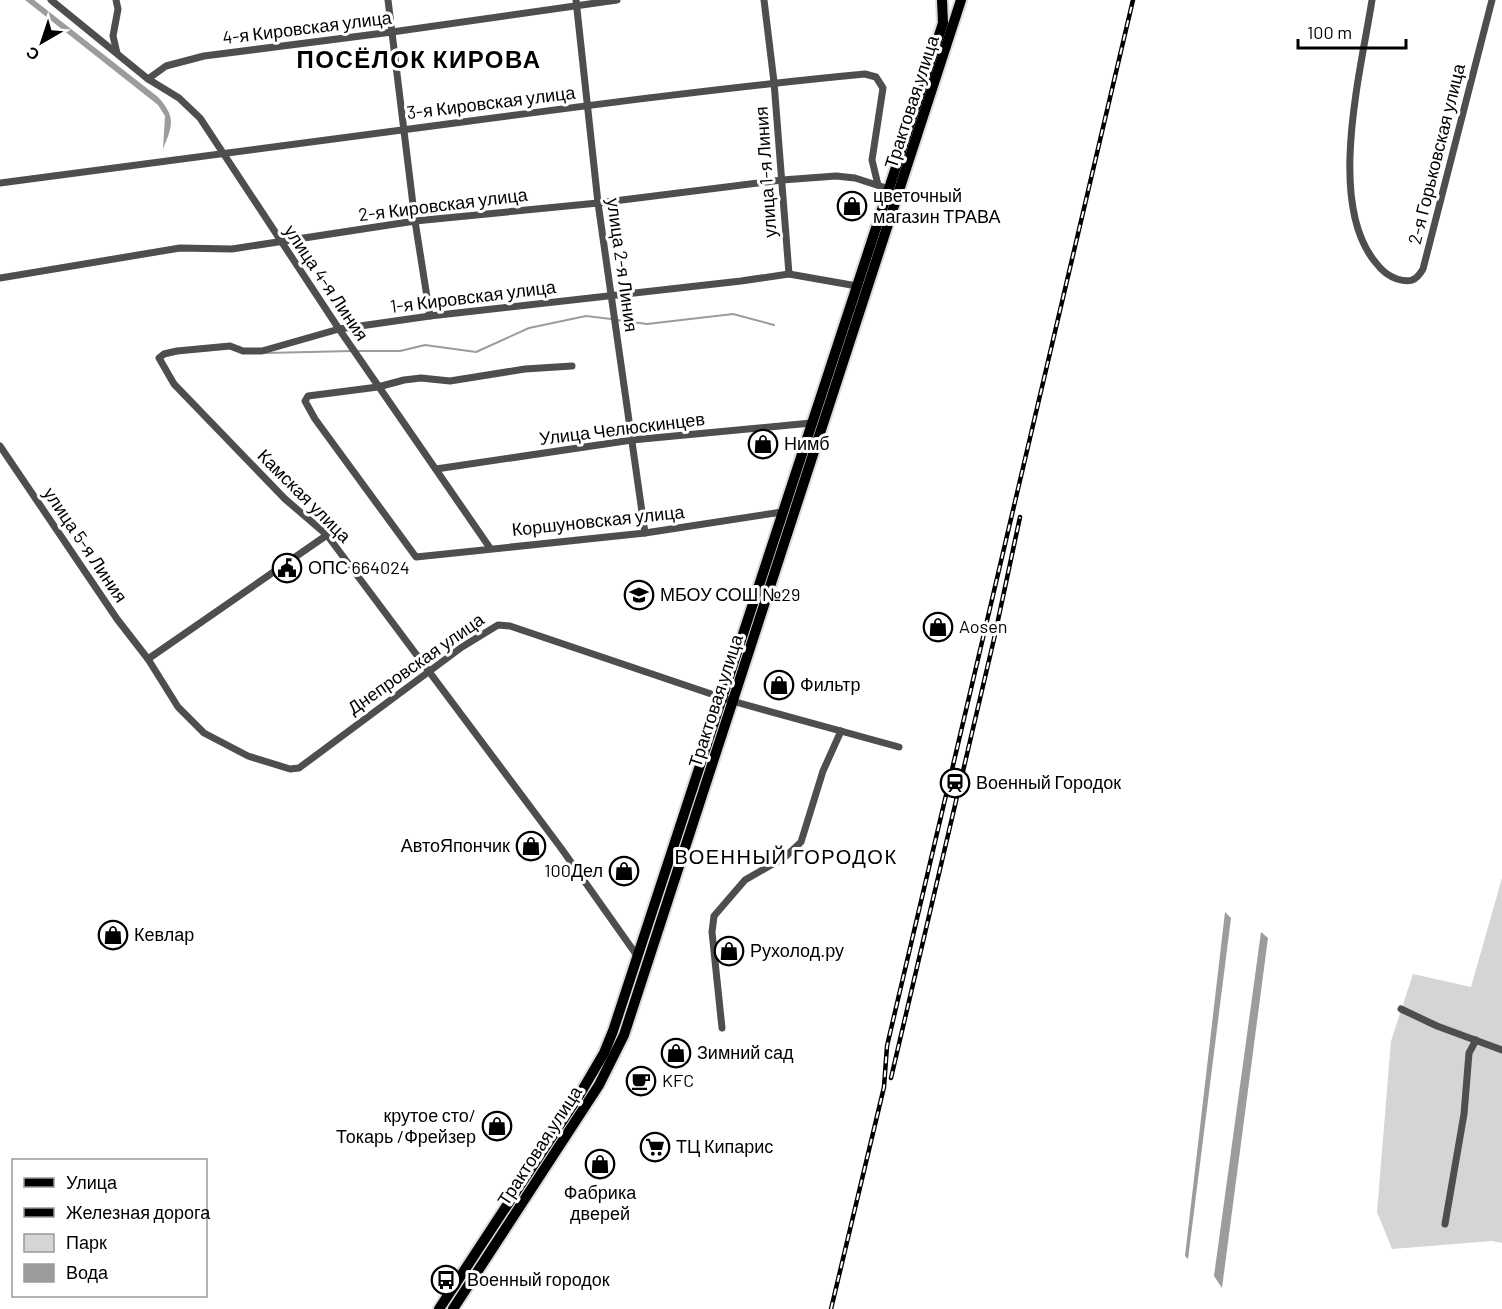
<svg xmlns="http://www.w3.org/2000/svg" width="1502" height="1309" viewBox="0 0 1502 1309" font-family="Barlow,sans-serif">
<style>
.green{fill:#d5d5d5}
.water{fill:#9c9c9c}
.lines{fill:none;stroke-linecap:round;stroke-linejoin:round}
.stream{stroke:#9c9c9c;stroke-width:2}
.primary-casing{stroke:#dbdbdb;stroke-width:14}
.minor{stroke:#4e4e4e;stroke-width:7}
.primary{stroke:#000;stroke-width:10}
.rail-casing{stroke:#000;stroke-width:4.5}
.rail{stroke:#fff;stroke-width:2;stroke-dasharray:7;stroke-linecap:butt}
.labels{text-anchor:middle;stroke-width:6;stroke-linejoin:round;paint-order:stroke}
.street-label{font-size:18px;fill:#000;stroke:#fff}
.poi-label{font-size:18px;fill:#000;stroke:#fff;text-anchor:start}
.neighbourhood-label{font-size:20px;letter-spacing:1.5px;fill:#000;stroke:#fff}
.district-label{font-size:24px;font-weight:bold;letter-spacing:1.5px;fill:#000;stroke:#fff}
</style>
<rect width="100%" height="100%" fill="#fff"/>
<polygon class="green" points="1502,878 1502,1243 1492,1241 1392,1249 1377,1212 1391,1041 1413,974 1471,987"/>
<g class="water">
<path d="M25,0H34L158,97C176,117 173,125 163,149L165,116L158,105Z"/>
<polygon points="1225,912 1231,918 1188,1259 1185,1256"/>
<polygon points="1261,932 1268,938 1222,1288 1214,1276"/>
</g>
<g class="lines">
<g class="stream">
<polyline points="617,320 647,324 733,314 774,325"/>
<polyline points="358,351 400,351 425,345 476,352 529,328 586,316 611,319"/>
<polyline points="265,353 352,351"/>
</g>
<g class="primary-casing">
<g id="primary">
<polyline points="439,1309 580,1094 604,1053 613,1031 935,48 943,23 942,0"/>
<polyline points="453,1309 599,1085 624,1035 961,0"/>
</g>
</g>
<g class="minor">
<polyline points="51,0 148,79 179,98 200,118 339,329 490,548"/>
<polyline points="116,0 118,9 113,36 117,53"/>
<polyline points="388,0 415,221 430,316"/>
<polyline points="576,0 598,203 645,533"/>
<polyline points="764,0 774,82 789,274 857,286"/>
<path d="M1372,0C1361,71 1326,204 1376,263C1382,271 1388,276 1397,279C1410,283 1416,281 1423,269L1492,0"/>
<polyline points="148,79 166,66 204,56 392,32 617,0"/>
<path d="M0,183C151,162 303,143 455,123C591,105 728,87 865,74L876,77L883,88L872,160L878,185"/>
<polyline points="0,278 180,248 232,249 415,221 598,203 782,180 836,176 855,178 889,189"/>
<polyline points="572,366 525,369 450,381 421,378 404,380 378,387 308,396 305,401 315,419 416,557 645,533 782,512"/>
<polyline points="0,446 117,619 148,659 178,707 204,733 248,756 290,769 299,768 462,647 498,625 510,626 732,701 899,747"/>
<polyline points="436,469 632,440 811,423"/>
<polyline points="148,659 327,535"/>
<polyline points="638,957 561,848 327,535 285,499 174,384 159,358 164,354 177,351 230,346 243,351 262,351 339,329 430,316 741,281 789,274"/>
<polyline points="1401,1009 1437,1026 1502,1050"/>
<polyline points="722,1028 712,932 714,916 745,880 785,857 801,842 823,771 841,731"/>
<polyline points="1445,1224 1464,1114 1469,1053 1476,1040"/>
</g>
<use href="#primary" class="primary"/>
<g class="rail-casing">
<g id="rail">
<polyline points="891,1078 994,639 1020,517"/>
<polyline points="831,1309 884,1087 887,1046 1133,0"/>
</g>
</g>
<use href="#rail" class="rail"/>
</g>
<defs>
<g id="shop-ring" transform="scale(1.5)"><circle r="9.5" fill="#fff" stroke="#000" stroke-width="1.5"/><path d="M-5-2.5h2.3a2.7 3.5 0 0 1 5.4 0H5L5.5 6h-11ZM-1.5-2.5h3a1.5 2.3 0 0 0-3 0Z" fill="#000"/></g>
<g id="civic-ring" transform="scale(1.5)"><circle r="9.5" fill="#fff" stroke="#000" stroke-width="1.5"/><path d="M-.6-6.5H3V-4.5H.6V-3L4-1V1h2V6H-6V1h2V-1L-.6-3ZM-1.2 2.5V6h2.4V2.5Z" fill="#000"/></g>
<g id="school-ring" transform="scale(1.5)"><circle r="9.5" fill="#fff" stroke="#000" stroke-width="1.5"/><path d="M0-5L7-2L0 1L-7-2ZM-4 1L0 2.5L4 1V4Q0 6-4 4Z" fill="#000"/></g>
<g id="station-ring" transform="scale(1.5)"><circle r="9.5" fill="#fff" stroke="#000" stroke-width="1.5"/><path d="M-3-6H3Q5-6 5-4V2Q5 4 3 4L4.5 6H3L1.5 4h-3L-3 6H-4.5L-3 4Q-5 4-5 2V-4Q-5-6-3-6ZM-3.5-4v3h7v-3ZM-3.5 1v1.5H-2V1ZM2 1v1.5H3.5V1Z" fill="#000"/></g>
<g id="cafe-ring" transform="scale(1.5)"><circle r="9.5" fill="#fff" stroke="#000" stroke-width="1.5"/><path d="M-5.5-4.5H6V0H3Q3 3.5 0 3.5H-2.5Q-5.5 3.5-5.5 0ZM3-3.2v2h1.7v-2ZM-6 4.5H4V6H-6Z" fill="#000"/></g>
<g id="supermarket-ring" transform="scale(1.5)"><circle r="9.5" fill="#fff" stroke="#000" stroke-width="1.5"/><path d="M-6-5.5h2.5l.6 2H6L4.5 2H-2.5L-4.4-4H-6ZM-1.5 3.2a1.3 1.3 0 1 0 .1 0ZM3 3.2a1.3 1.3 0 1 0 .1 0Z" fill="#000"/></g>
<g id="bus-ring" transform="scale(1.5)"><circle r="9.5" fill="#fff" stroke="#000" stroke-width="1.5"/><path d="M-5-6H5V4H4V6H2V4H-2V6H-4V4H-5ZM-3.5-4V0h7V-4ZM-3.5 1.2v1.5H-2V1.2ZM2 1.2v1.5H3.5V1.2Z" fill="#000"/></g>
</defs>
<g fill-rule="evenodd">
<use href="#shop-ring" x="852" y="206"/>
<use href="#shop-ring" x="763" y="444"/>
<use href="#civic-ring" x="287" y="568"/>
<use href="#school-ring" x="639" y="595"/>
<use href="#shop-ring" x="938" y="627"/>
<use href="#shop-ring" x="779" y="685"/>
<use href="#station-ring" x="955" y="783"/>
<use href="#shop-ring" x="531" y="846"/>
<use href="#shop-ring" x="624" y="871"/>
<use href="#shop-ring" x="113" y="935"/>
<use href="#shop-ring" x="729" y="951"/>
<use href="#shop-ring" x="676" y="1053"/>
<use href="#cafe-ring" x="641" y="1081"/>
<use href="#shop-ring" x="497" y="1126"/>
<use href="#supermarket-ring" x="655" y="1147"/>
<use href="#shop-ring" x="600" y="1164"/>
<use href="#bus-ring" x="446" y="1280"/>
</g>
<g class="labels">
<g class="street-label">
<text transform="translate(307 28) rotate(-7)" y="6">4-я Кировская улица</text>
<text transform="translate(912 102) rotate(-72)" y="6">Трактовая улица</text>
<text transform="translate(491 103) rotate(-7)" y="6">3-я Кировская улица</text>
<text transform="translate(1437 154) rotate(-76)" y="6">2-я Горьковская улица</text>
<text transform="translate(766 172) rotate(-94)" y="6">улица 1-я Линия</text>
<text transform="translate(443 205) rotate(-7)" y="6">2-я Кировская улица</text>
<text transform="translate(622 265) rotate(82)" y="6">улица 2-я Линия</text>
<text transform="translate(326 283) rotate(56)" y="6">улица 4-я Линия</text>
<text transform="translate(473 297) rotate(-7)" y="6">1-я Кировская улица</text>
<text transform="translate(622 429) rotate(-7)" y="6">Улица Челюскинцев</text>
<text transform="translate(304 496) rotate(45)" y="6">Камская улица</text>
<text transform="translate(598 521) rotate(-6)" y="6">Коршуновская улица</text>
<text transform="translate(85 545) rotate(56)" y="6">улица 5-я Линия</text>
<text transform="translate(416 664) rotate(-35)" y="6">Днепровская улица</text>
<text transform="translate(716 701) rotate(-72)" y="6">Трактовая улица</text>
<text transform="translate(540 1146) rotate(-57)" y="6">Трактовая улица</text>
</g>
<g class="poi-label">
<text x="873" y="202">цветочный<tspan x="873" dy="21">магазин ТРАВА</tspan></text>
<text x="784" y="450">Нимб</text>
<text x="308" y="574">ОПС 664024</text>
<text x="660" y="601">МБОУ СОШ №29</text>
<text x="959" y="633">Aosen</text>
<text x="800" y="691">Фильтр</text>
<text x="976" y="789">Военный Городок</text>
<text x="510" y="852" text-anchor="end">АвтоЯпончик</text>
<text x="603" y="877" text-anchor="end">100Дел</text>
<text x="134" y="941">Кевлар</text>
<text x="750" y="957">Рухолод.ру</text>
<text x="697" y="1059">Зимний сад</text>
<text x="662" y="1087">KFC</text>
<text x="476" y="1122" text-anchor="end">крутое сто/<tspan x="476" dy="21">Токарь /Фрейзер</tspan></text>
<text x="676" y="1153">ТЦ Кипарис</text>
<text x="600" y="1199" text-anchor="middle">Фабрика<tspan x="600" dy="21">дверей</tspan></text>
<text x="467" y="1286">Военный городок</text>
</g>
<g class="neighbourhood-label">
<text x="786" y="864">ВОЕННЫЙ ГОРОДОК</text>
</g>
<g class="district-label">
<text x="419" y="68">ПОСЁЛОК КИРОВА</text>
</g>
</g>
<rect x="12" y="1159" width="195" height="138" fill="#ffffff" stroke="#999999" stroke-width="1.5"/>
<rect x="24" y="1178" width="30" height="9" fill="#000000" stroke="#999999" stroke-width="1.5"/>
<text x="66" y="1189" font-size="18" fill="#000000">Улица</text>
<rect x="24" y="1208" width="30" height="9" fill="#000000" stroke="#999999" stroke-width="1.5"/>
<text x="66" y="1219" font-size="18" fill="#000000">Железная дорога</text>
<rect x="24" y="1234" width="30" height="18" fill="#d5d5d5" stroke="#999999" stroke-width="1.5"/>
<text x="66" y="1249" font-size="18" fill="#000000">Парк</text>
<rect x="24" y="1264" width="30" height="18" fill="#9c9c9c" stroke="#999999" stroke-width="1.5"/>
<text x="66" y="1279" font-size="18" fill="#000000">Вода</text>
<g transform="translate(42 42) rotate(219)" stroke="#ffffff" stroke-width="4.5" paint-order="stroke">
<path d="M0-4.5L10 22L0 15L-10 22Z" fill="#000000"/>
<text y="-9" font-size="16" font-weight="bold" text-anchor="middle" fill="#000000">С</text>
</g>
<path d="M1298 39v9h108v-9" fill="none" stroke="#000000" stroke-width="3"/>
<text x="1307" y="39" font-size="18" fill="#000000" stroke="#ffffff" stroke-width="4.5" paint-order="stroke">100 m</text>
</svg>
